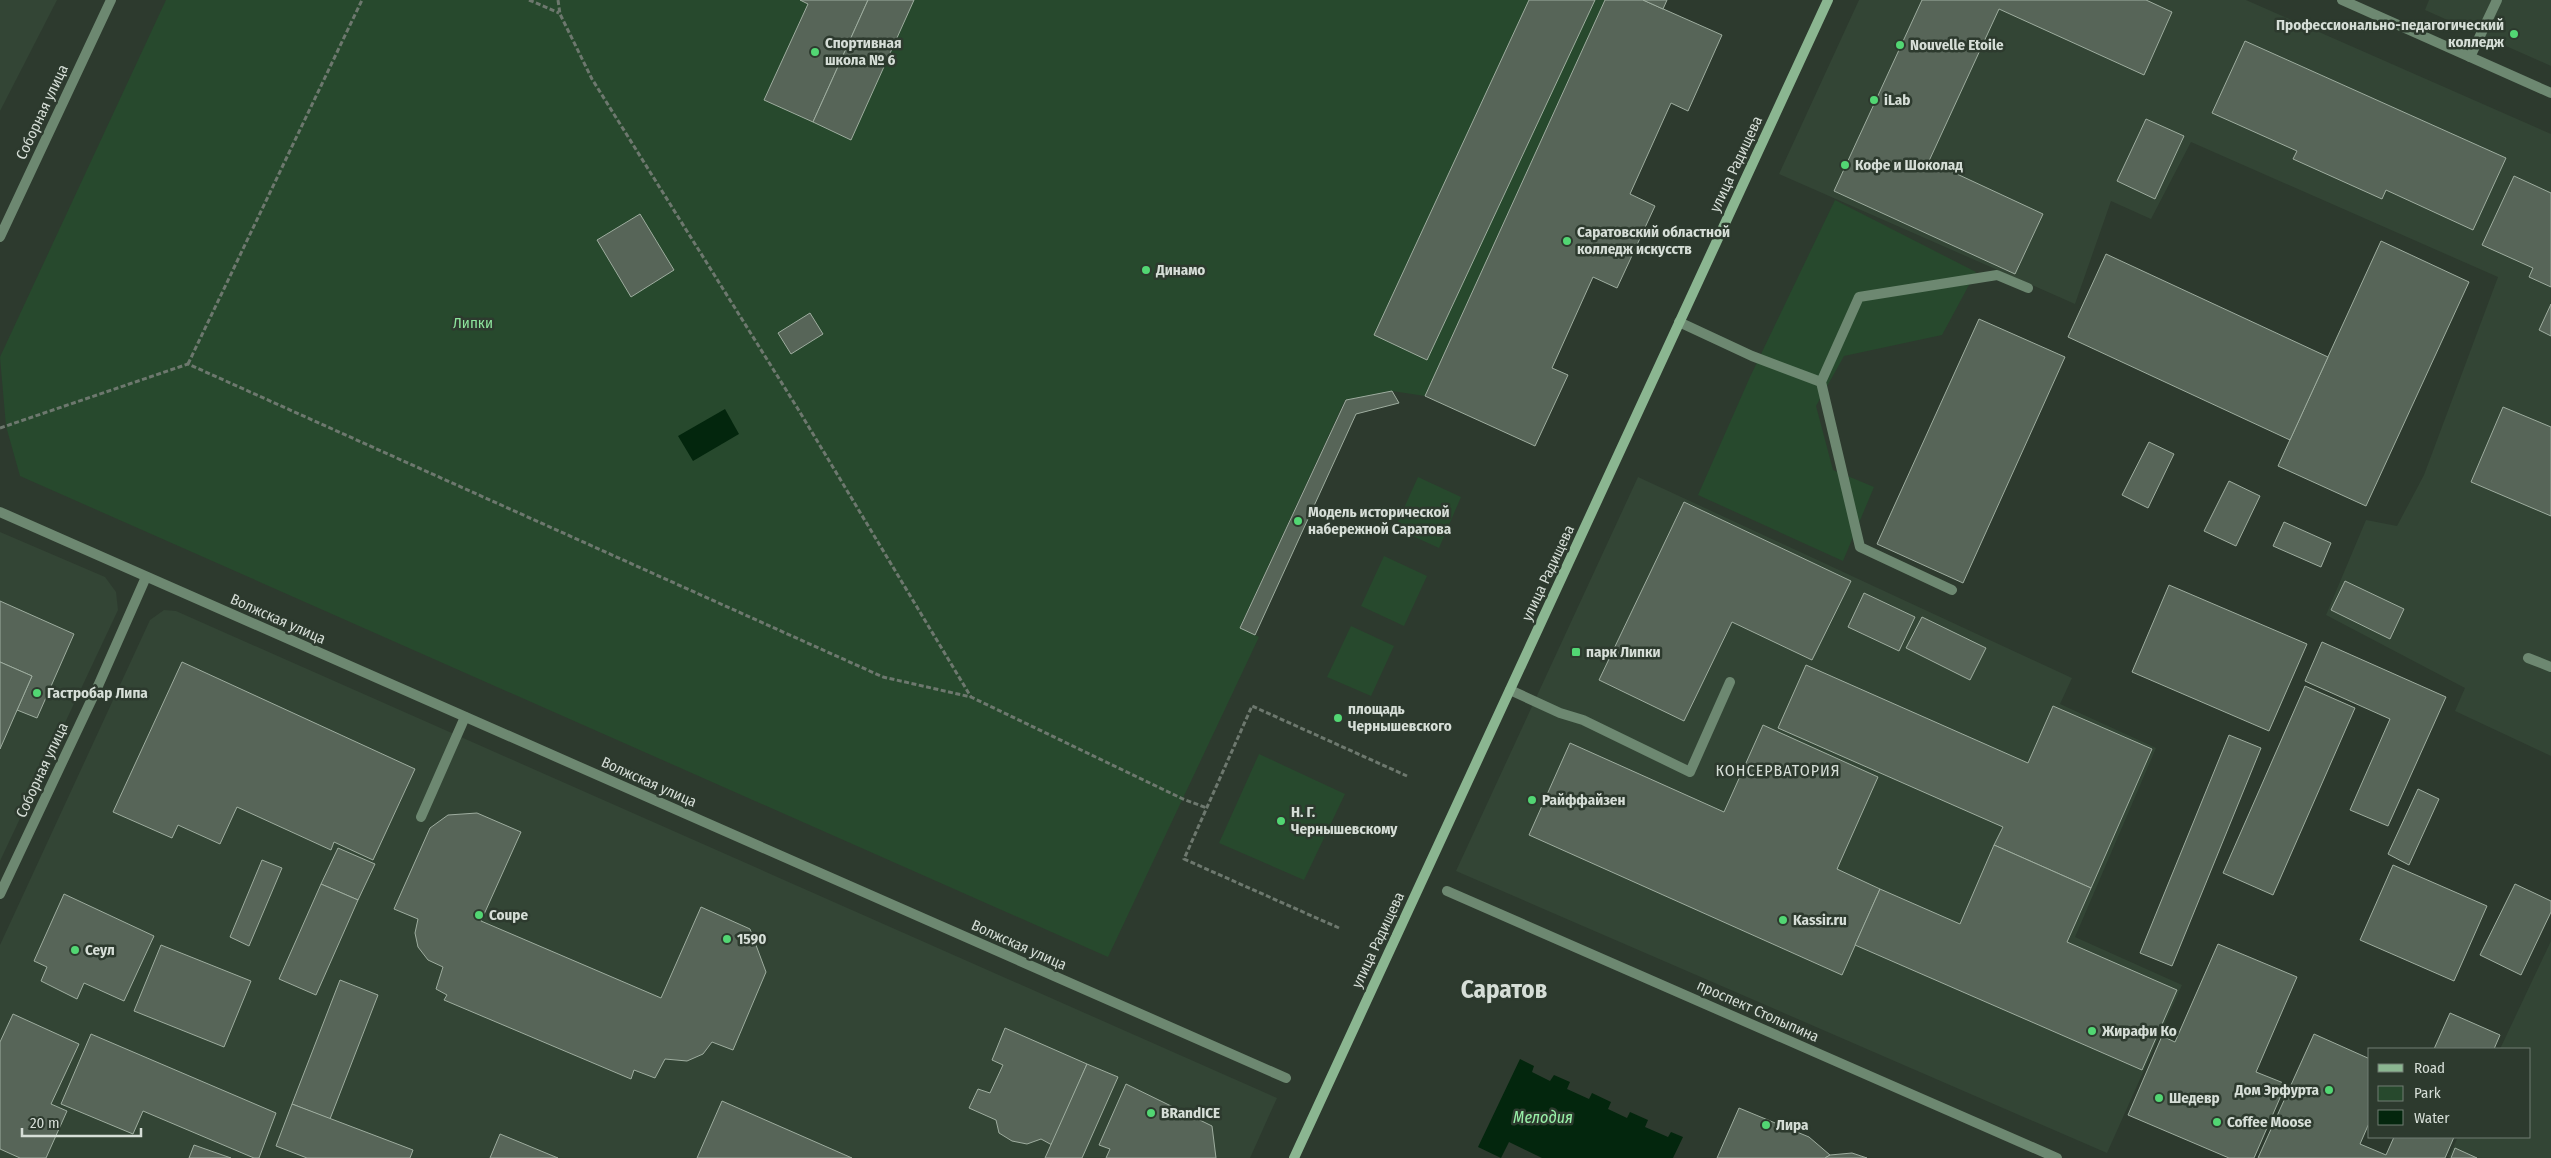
<svg xmlns="http://www.w3.org/2000/svg" width="2551" height="1158" viewBox="0 0 2551 1158" font-family="'Fira Sans Condensed',sans-serif">
<style>
.built{fill:#334535}
.green{fill:#27492d}
.water{fill:#03260d}
.building{fill:#576558;stroke:#9ead9f}
.lines{fill:none;stroke-linecap:round;stroke-linejoin:round}
.path{stroke:#6d786e;stroke-width:3;stroke-dasharray:5 2.5;stroke-linecap:butt}
.lane{stroke:#6d8871;stroke-width:10}
.street{stroke:#6d8871;stroke-width:10}
.secondary{stroke:#8bb691;stroke-width:10}
.poi-dot{fill:#52d673;stroke:#2d3a2e;stroke-width:2}
.labels{text-anchor:middle;stroke-width:5;stroke-linejoin:round;paint-order:stroke}
.poi-label{font-size:15px;font-weight:bold;fill:#d6ded7;stroke:#2d3a2e;text-anchor:start}
.street-label{font-size:15px;fill:#d6ded7;stroke:#2d3a2e}
.park-label{font-size:15px;fill:#8de59d;stroke:#2d3a2e}
.neighbourhood-label{font-size:16px;letter-spacing:1px;fill:#d6ded7;stroke:#2d3a2e}
.water-label{font-size:16px;font-style:italic;fill:#99f2a9;stroke:#2d3a2e}
.town-label{font-size:25px;font-weight:bold;fill:#d6ded7;stroke:#2d3a2e}
</style>
<rect width="100%" height="100%" fill="#2d3a2e"/>
<g class="built">
<polygon points="0,0 57,0 0,111"/>
<polygon points="1859,0 2246,0 2551,134 2551,756 2455,711 2465,688 2326,615 2366,520 2397,526 2424,475 2498,277 2191,142 2151,219 2111,201 2075,304 1779,174"/>
<polygon points="2429,0 2551,0 2551,66 2425,10"/>
<polygon points="1638,477 2072,678 2060,704 2156,748 2075,937 2182,985 2107,1153 1456,871"/>
<polygon points="0,532 105,577 116,592 118,610 0,861"/>
<polygon points="164,610 176,611 1277,1098 1250,1158 0,1158 0,945 150,620"/>
<polygon points="2551,941 2551,1158 2448,1158 2458,1137 2530,1137 2530,1049 2500,1049"/>
</g>
<g class="green">
<polygon points="166,0 1605,0 1425,396 1392,391 1345,400 1240,627 1259,637 1108,957 20,476 6,426 0,357"/>
<polygon points="1835,200 1976,272 1942,335 1844,356 1816,406 1833,470 1874,487 1843,561 1698,495 1750,377"/>
<polygon points="1418,477 1461,497 1439,548 1395,528"/>
<polygon points="1384,556 1427,576 1404,626 1361,606"/>
<polygon points="1351,626 1394,646 1371,696 1327,677"/>
<polygon points="1259,754 1345,794 1304,880 1219,843"/>
</g>
<g class="water">
<polygon points="725,409 739,434 693,461 678,436"/>
<polygon points="1520,1059 1534,1066 1532,1072 1550,1081 1554,1075 1570,1082 1567,1089 1589,1099 1592,1093 1611,1102 1608,1109 1627,1118 1630,1112 1648,1120 1645,1127 1668,1137 1671,1132 1683,1137 1673,1158 1542,1158 1509,1142 1501,1158 1478,1147"/>
</g>
<g class="building">
<polygon points="800,0 868,0 813,122 764,100 808,4"/>
<polygon points="868,0 914,0 851,140 813,122"/>
<polygon points="1529,0 1595,0 1427,360 1374,335"/>
<polygon points="1605,0 1643,0 1722,35 1688,111 1671,103 1666,114 1630,194 1655,206 1617,288 1593,277 1552,368 1568,375 1535,446 1425,396"/>
<polygon points="1643,0 1667,0 1663,9"/>
<polygon points="1922,0 2146,0 2172,12 2144,75 1999,9 1929,161 2043,214 2015,274 1834,191"/>
<polygon points="2245,41 2506,158 2473,230 2386,190 2382,199 2293,159 2297,151 2212,113"/>
<polygon points="2146,119 2184,136 2155,199 2117,181"/>
<polygon points="2514,176 2551,193 2551,287 2529,277 2533,268 2482,245"/>
<polygon points="640,214 674,270 631,297 597,240"/>
<polygon points="2381,241 2469,282 2366,506 2278,466"/>
<polygon points="2106,254 2328,357 2290,440 2068,337"/>
<polygon points="2551,304 2551,336 2539,330"/>
<polygon points="810,313 823,334 791,354 778,333"/>
<polygon points="1979,319 2065,357 1963,583 1877,544"/>
<polygon points="1392,391 1399,403 1356,414 1255,635 1240,628 1346,400"/>
<polygon points="2503,407 2551,427 2551,516 2471,482"/>
<polygon points="2149,442 2174,454 2148,508 2122,495"/>
<polygon points="2229,481 2260,496 2236,546 2204,531"/>
<polygon points="1684,502 1851,581 1812,660 1732,622 1684,721 1599,680"/>
<polygon points="2284,522 2331,543 2321,567 2273,546"/>
<polygon points="2345,581 2404,609 2390,639 2331,610"/>
<polygon points="2169,585 2307,644 2269,731 2132,672"/>
<polygon points="1864,593 1915,617 1899,651 1848,627"/>
<polygon points="0,601 74,634 37,718 17,710 32,676 0,662"/>
<polygon points="1922,617 1986,648 1970,680 1906,648"/>
<polygon points="2322,642 2446,697 2388,826 2350,810 2390,719 2305,681"/>
<polygon points="0,662 32,676 0,749"/>
<polygon points="182,662 415,769 373,860 334,842 331,850 237,807 220,844 178,825 172,838 113,812"/>
<polygon points="1806,665 2028,763 2053,706 2152,749 2091,888 1994,845 2003,827 1778,728"/>
<polygon points="2305,686 2355,708 2273,895 2223,873"/>
<polygon points="1763,725 1878,777 1837,869 1880,889 1842,975 1529,835 1570,743 1724,812"/>
<polygon points="2229,735 2261,748 2172,966 2140,953"/>
<polygon points="2418,789 2439,799 2409,865 2388,854"/>
<polygon points="477,813 521,832 481,921 661,998 701,907 750,929 766,972 733,1050 712,1042 703,1054 687,1061 665,1059 655,1078 634,1070 631,1079 444,1000 447,995 436,989 443,967 428,960 418,947 415,933 418,919 394,909 430,828 448,815"/>
<polygon points="1994,845 2091,888 2067,942 2177,990 2142,1070 1855,945 1880,889 1960,924"/>
<polygon points="338,848 375,864 358,900 321,884"/>
<polygon points="262,860 282,868 249,946 230,937"/>
<polygon points="2393,865 2487,906 2454,981 2360,940"/>
<polygon points="321,884 358,900 316,995 279,979"/>
<polygon points="2515,884 2551,901 2551,912 2521,975 2480,955"/>
<polygon points="64,894 154,936 124,1001 84,983 77,999 41,981 47,967 34,961"/>
<polygon points="2218,944 2297,977 2256,1072 2286,1084 2254,1158 2229,1158 2128,1115 2162,1036 2175,1042"/>
<polygon points="161,945 251,981 224,1047 134,1011"/>
<polygon points="340,980 378,995 330,1119 292,1104"/>
<polygon points="2450,1013 2500,1035 2494,1049 2434,1049"/>
<polygon points="13,1014 79,1044 51,1104 67,1111 46,1158 20,1158 0,1149 0,1042"/>
<polygon points="1005,1028 1087,1064 1052,1145 1041,1139 1027,1144 1012,1141 999,1133 996,1120 969,1108 978,1089 990,1093 1003,1065 992,1060"/>
<polygon points="91,1034 276,1113 259,1158 254,1158 143,1111 133,1134 61,1104"/>
<polygon points="2314,1034 2370,1059 2370,1121 2360,1144 2386,1155 2394,1137 2454,1137 2445,1158 2258,1158"/>
<polygon points="1087,1064 1118,1077 1082,1158 1045,1158"/>
<polygon points="1126,1084 1212,1126 1216,1158 1106,1158 1110,1149 1099,1145"/>
<polygon points="722,1101 852,1158 697,1158"/>
<polygon points="292,1104 413,1150 410,1158 307,1158 276,1146"/>
<polygon points="1739,1108 1809,1137 1830,1155 1825,1158 1717,1158"/>
<polygon points="500,1134 558,1158 490,1158"/>
<polygon points="194,1145 231,1158 189,1158"/>
<polygon points="2455,1148 2477,1158 2451,1158"/>
<polygon points="1852,1153 1867,1158 1825,1158 1830,1155"/>
</g>
<g class="lines">
<g class="path">
<polyline points="529,0 559,13"/>
<polyline points="558,0 560,14 592,79 798,409 971,697"/>
<polyline points="188,364 362,0"/>
<polyline points="0,428 188,364 883,677 971,697 1183,799 1207,808"/>
<polyline points="1339,928 1184,859 1252,706 1407,776"/>
</g>
<g class="lane">
<polyline points="2470,57 2497,0"/>
<polyline points="1679,322 1752,356 1821,382"/>
<polyline points="1952,590 1860,547 1821,382 1859,297 1997,275 2028,288"/>
<polyline points="2528,658 2551,667"/>
<polyline points="1510,690 1560,713 1583,720 1690,772 1730,682"/>
<polyline points="421,817 465,717"/>
</g>
<g class="street">
<polyline points="2342,0 2551,93"/>
<polyline points="0,237 111,0"/>
<polyline points="0,512 1286,1078"/>
<polyline points="1447,891 2057,1158"/>
<polyline points="0,894 98,686 146,577"/>
</g>
<polyline class="secondary" points="1294,1158 1828,0"/>
</g>
<g class="poi-dot">
<circle cx="2514" cy="34" r="5"/>
<circle cx="1900" cy="45" r="5"/>
<circle cx="815" cy="52" r="5"/>
<circle cx="1874" cy="100" r="5"/>
<circle cx="1845" cy="165" r="5"/>
<circle cx="1567" cy="241" r="5"/>
<circle cx="1146" cy="270" r="5"/>
<circle cx="1298" cy="521" r="5"/>
<rect x="1571" y="647" width="10" height="10" rx="2.5"/>
<circle cx="37" cy="693" r="5"/>
<circle cx="1338" cy="718" r="5"/>
<circle cx="1532" cy="800" r="5"/>
<circle cx="1281" cy="821" r="5"/>
<circle cx="479" cy="915" r="5"/>
<circle cx="1783" cy="920" r="5"/>
<circle cx="727" cy="939" r="5"/>
<circle cx="75" cy="950" r="5"/>
<circle cx="2092" cy="1031" r="5"/>
<circle cx="2329" cy="1090" r="5"/>
<circle cx="2159" cy="1098" r="5"/>
<circle cx="1151" cy="1113" r="5"/>
<circle cx="2217" cy="1122" r="5"/>
<circle cx="1766" cy="1125" r="5"/>
</g>
<g class="labels">
<g class="poi-label">
<text x="2504" y="30" text-anchor="end">Профессионально-педагогический<tspan x="2504" dy="17">колледж</tspan></text>
<text x="825" y="48">Спортивная<tspan x="825" dy="17">школа № 6</tspan></text>
<text x="1910" y="50">Nouvelle Etoile</text>
<text x="1884" y="105">iLab</text>
<text x="1855" y="170">Кофе и Шоколад</text>
<text x="1577" y="237">Саратовский областной<tspan x="1577" dy="17">колледж искусств</tspan></text>
<text x="1156" y="275">Динамо</text>
<text x="1308" y="517">Модель исторической<tspan x="1308" dy="17">набережной Саратова</tspan></text>
<text x="1586" y="657">парк Липки</text>
<text x="47" y="698">Гастробар Липа</text>
<text x="1348" y="714">площадь<tspan x="1348" dy="17">Чернышевского</tspan></text>
<text x="1542" y="805">Райффайзен</text>
<text x="1291" y="817">Н. Г.<tspan x="1291" dy="17">Чернышевскому</tspan></text>
<text x="489" y="920">Coupe</text>
<text x="1793" y="925">Kassir.ru</text>
<text x="737" y="944">1590</text>
<text x="85" y="955">Сеул</text>
<text x="2102" y="1036">Жирафи Ко</text>
<text x="2319" y="1095" text-anchor="end">Дом Эрфурта</text>
<text x="2169" y="1103">Шедевр</text>
<text x="1161" y="1118">BRandICE</text>
<text x="2227" y="1127">Coffee Moose</text>
<text x="1776" y="1130">Лира</text>
</g>
<g class="street-label">
<text transform="translate(42 112) rotate(-65)" y="5">Соборная улица</text>
<text transform="translate(1736 164) rotate(-65)" y="5">улица Радищева</text>
<text transform="translate(1548 573) rotate(-65)" y="5">улица Радищева</text>
<text transform="translate(278 619) rotate(24)" y="5">Волжская улица</text>
<text transform="translate(42 770) rotate(-65)" y="5">Соборная улица</text>
<text transform="translate(649 782) rotate(24)" y="5">Волжская улица</text>
<text transform="translate(1378 940) rotate(-65)" y="5">улица Радищева</text>
<text transform="translate(1019 945) rotate(24)" y="5">Волжская улица</text>
<text transform="translate(1758 1011) rotate(24)" y="5">проспект Столыпина</text>
</g>
<g class="park-label">
<text x="473" y="328">Липки</text>
</g>
<g class="neighbourhood-label">
<text x="1778" y="776">КОНСЕРВАТОРИЯ</text>
</g>
<g class="water-label">
<text x="1543" y="1123">Мелодия</text>
</g>
<g class="town-label">
<text x="1504" y="998">Саратов</text>
</g>
</g>
<rect x="2368" y="1048" width="162" height="90" fill="#2d3a2e" stroke="#717c72"/>
<rect x="2378" y="1064" width="25" height="8" fill="#8bb691" stroke="#717c72"/>
<text x="2414" y="1073" font-size="15" fill="#d6ded7">Road</text>
<rect x="2378" y="1086" width="25" height="15" fill="#27492d" stroke="#717c72"/>
<text x="2414" y="1098" font-size="15" fill="#d6ded7">Park</text>
<rect x="2378" y="1110" width="25" height="15" fill="#03260d" stroke="#717c72"/>
<text x="2414" y="1123" font-size="15" fill="#d6ded7">Water</text>
<path d="M22 1128v8h119v-8" fill="none" stroke="#d6ded7" stroke-width="2.5"/>
<text x="30" y="1128" font-size="15" fill="#d6ded7" stroke="#2d3a2e" stroke-width="4" paint-order="stroke">20 m</text>
</svg>
